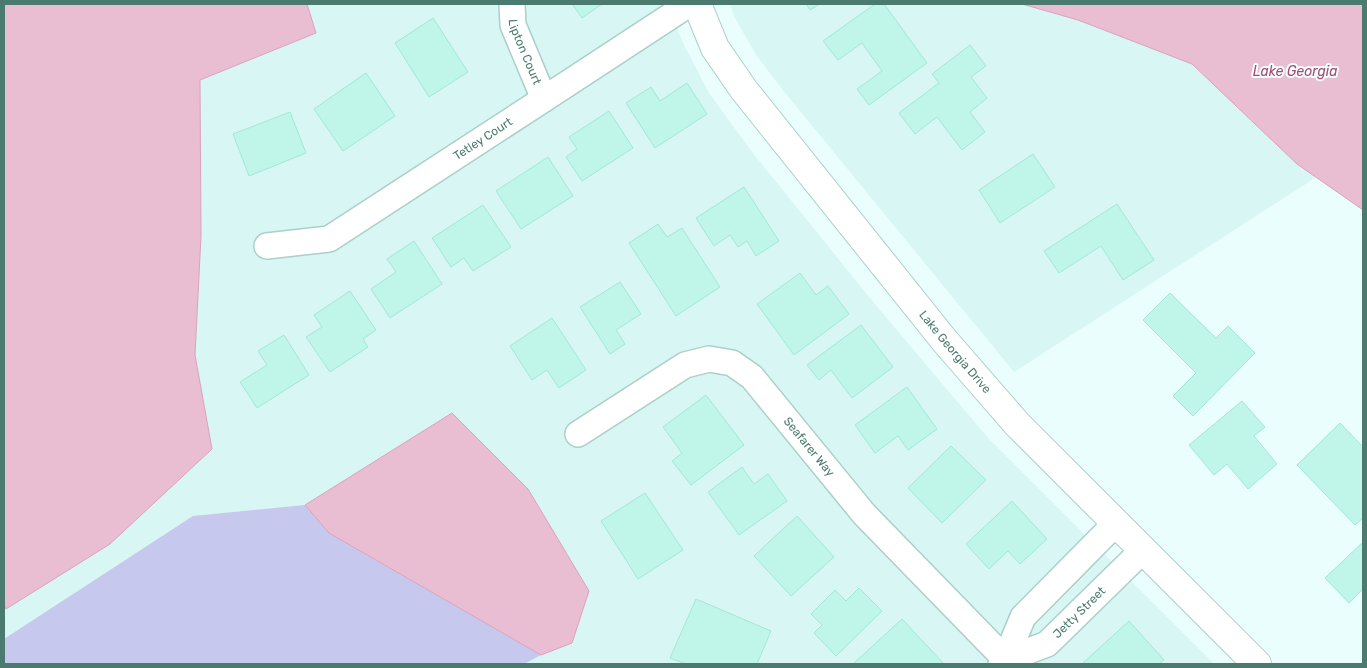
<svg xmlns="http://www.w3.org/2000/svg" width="1367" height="668" viewBox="0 0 1367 668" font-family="Rubik,sans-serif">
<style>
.residential{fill:#d8f6f3}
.green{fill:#c7c8ed}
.water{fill:#e9bdd2;stroke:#dca2bd}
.building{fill:#c0f5e9;stroke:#a0e9d7}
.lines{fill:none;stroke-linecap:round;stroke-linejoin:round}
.minor-casing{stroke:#abcfc9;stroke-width:28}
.tertiary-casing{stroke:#abcfc9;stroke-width:30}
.minor{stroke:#fff;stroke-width:25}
.tertiary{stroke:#fff;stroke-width:28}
.labels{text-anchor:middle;stroke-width:4;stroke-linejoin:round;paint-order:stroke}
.street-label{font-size:12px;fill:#4b7b6e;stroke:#f2ffff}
.water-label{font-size:14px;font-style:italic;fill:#a64b75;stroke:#f2ffff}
</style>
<rect width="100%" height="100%" fill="#eafefd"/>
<g class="residential">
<polygon points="4,4 669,4 682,41 709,93 752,152 874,303 988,438 1214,664 4,664"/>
<polygon points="730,4 1363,4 1363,147 1014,372 782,89 756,55 735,18"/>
</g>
<polygon class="green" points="305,505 329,533 541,655 524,664 4,664 4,639 193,516"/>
<g class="water">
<polygon points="4,4 307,4 316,33 200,80 201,236 195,355 212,449 110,544 6,609 4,604"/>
<polygon points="1022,4 1363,4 1363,210 1297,164 1192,64 1078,20"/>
<polygon points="452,413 528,489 589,591 572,643 541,655 329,533 305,505"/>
</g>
<g class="building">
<polygon points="572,4 602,4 582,18"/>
<polygon points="806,4 820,4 810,10"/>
<polygon points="875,4 884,4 927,63 869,105 857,89 882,71 862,43 838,60 823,41"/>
<polygon points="433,18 468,72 429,97 395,43"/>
<polygon points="970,45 986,66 971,77 987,98 970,112 985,132 962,150 937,117 915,134 899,113 939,83 932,74"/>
<polygon points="366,73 395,116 343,151 314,109"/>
<polygon points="687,83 707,114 655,148 626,103 651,87 660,101"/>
<polygon points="609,111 633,148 582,181 566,157 577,149 569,137"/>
<polygon points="290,112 306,153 249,176 233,134"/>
<polygon points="1033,154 1055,187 1000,223 979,190"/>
<polygon points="548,157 573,196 521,229 496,191"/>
<polygon points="744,187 779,241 756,256 747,241 738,247 730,235 714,246 696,218"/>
<polygon points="1117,204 1154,260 1123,280 1101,246 1059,273 1044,251"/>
<polygon points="483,205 511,247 473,271 464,258 451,267 432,238"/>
<polygon points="658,224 667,237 682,228 720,287 676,316 629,243"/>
<polygon points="414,241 442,284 390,318 371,289 396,272 387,259"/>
<polygon points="800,273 816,295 828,286 849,314 794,355 757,304"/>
<polygon points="620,282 641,314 616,330 625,344 610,354 580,307"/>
<polygon points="350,291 376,330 363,339 368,347 330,372 306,337 322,327 314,315"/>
<polygon points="1170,293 1216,338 1228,326 1255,353 1193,416 1173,396 1196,373 1143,320"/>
<polygon points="552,318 586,370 559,388 547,370 532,380 510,346"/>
<polygon points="861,325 893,367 852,398 831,370 819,380 807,365"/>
<polygon points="284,335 309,375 257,408 240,382 267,365 258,351"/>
<polygon points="907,387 937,429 908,450 898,436 875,453 855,425"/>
<polygon points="706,395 744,445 691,485 672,461 682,453 663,427"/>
<polygon points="1242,401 1265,427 1254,436 1277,464 1248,489 1227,464 1214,475 1189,445"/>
<polygon points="1340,423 1363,447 1363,518 1355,525 1297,465"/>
<polygon points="951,446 986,480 942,523 908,488"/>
<polygon points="742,467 754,484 768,474 787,501 739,535 708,492"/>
<polygon points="645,493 683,550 638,579 601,521"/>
<polygon points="1012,501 1047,539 1020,564 1008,551 989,569 966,544"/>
<polygon points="797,516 834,557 791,596 754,556"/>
<polygon points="1363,542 1363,589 1349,603 1325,578"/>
<polygon points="859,588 882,611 836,656 814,633 822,625 811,614 835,590 846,601"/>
<polygon points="696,599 771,631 757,664 686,664 670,658"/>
<polygon points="902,619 944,664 853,664"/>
<polygon points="1129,621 1164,660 1159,664 1084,664 1083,663"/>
</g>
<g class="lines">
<g class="minor-casing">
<g id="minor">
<path id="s1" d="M512,4L513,25L544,99"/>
<path id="s2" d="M267,246L329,239L544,99L689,4"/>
<path id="s3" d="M578,434L685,365L709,359L732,363L752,377L864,514L1010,664"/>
<path id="s4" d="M1005,660L1047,644L1143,550"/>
<polyline points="1001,664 1005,660 1023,617 1116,523"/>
</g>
</g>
<g class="tertiary-casing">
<g id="tertiary">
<path id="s5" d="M697,4L715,48L744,90L944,340L1017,424L1257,664"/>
</g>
</g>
<use href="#minor" class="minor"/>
<use href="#tertiary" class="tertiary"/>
</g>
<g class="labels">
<g class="street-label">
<text dy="4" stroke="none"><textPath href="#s1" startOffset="50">Lipton Court</textPath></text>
<text dy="4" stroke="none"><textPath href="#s2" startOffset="246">Tetley Court</textPath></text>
<text dy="4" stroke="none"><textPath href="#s5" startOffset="435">Lake Georgia Drive</textPath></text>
<text dy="4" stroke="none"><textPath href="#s3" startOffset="290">Seafarer Way</textPath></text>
<text dy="4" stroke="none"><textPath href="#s4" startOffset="90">Jetty Street</textPath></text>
</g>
<g class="water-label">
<text x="1295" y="76">Lake Georgia</text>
</g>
</g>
<rect width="1367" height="668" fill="none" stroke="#4b7b6e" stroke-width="10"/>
</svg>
